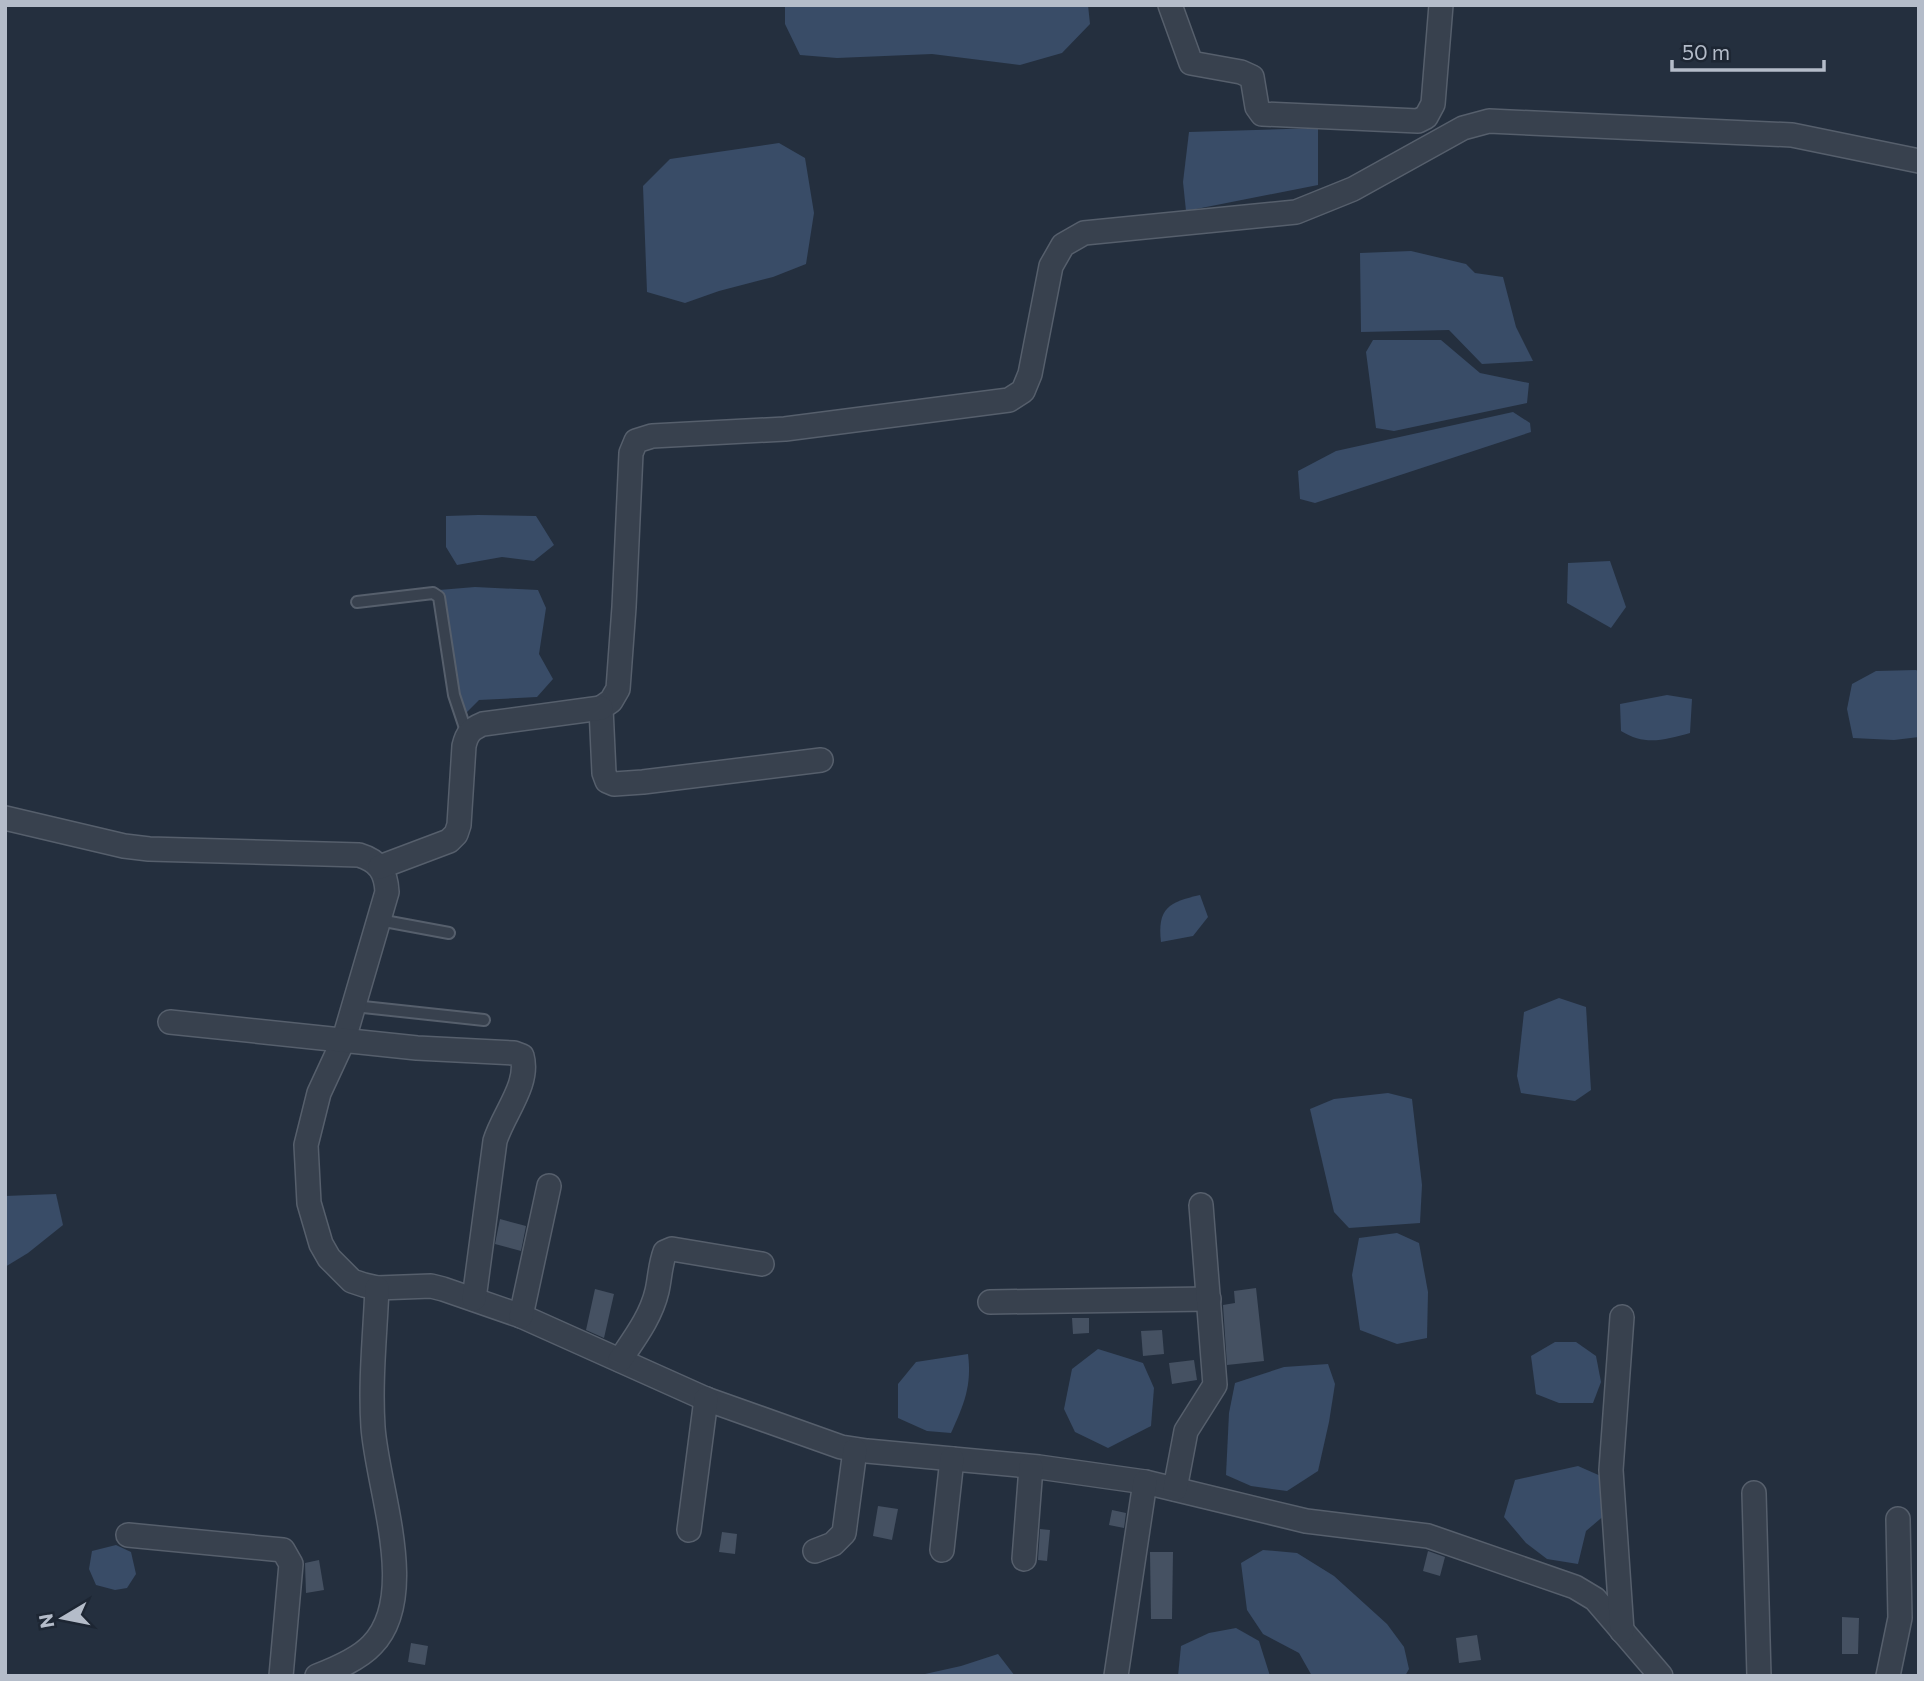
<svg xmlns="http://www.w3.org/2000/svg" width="1924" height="1681" viewBox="0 0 1924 1681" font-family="Commissioner,sans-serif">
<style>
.water{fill:#394c67}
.building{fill:#455162}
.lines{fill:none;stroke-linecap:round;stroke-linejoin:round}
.service-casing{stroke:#565f6c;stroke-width:14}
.minor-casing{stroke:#565f6c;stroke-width:26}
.service{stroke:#38414e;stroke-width:10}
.minor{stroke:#38414e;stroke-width:23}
</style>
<rect width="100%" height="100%" fill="#242f3e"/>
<g class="water">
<polygon points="785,5 1088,5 1090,24 1062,53 1020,65 932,54 837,58 800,55 785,24"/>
<polygon points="1318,128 1318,185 1186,211 1183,182 1189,132"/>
<polygon points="779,143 805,158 814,213 806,264 773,277 719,291 685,303 647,292 643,186 670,159"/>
<polygon points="1411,251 1466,264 1475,273 1503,277 1516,327 1533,361 1482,364 1449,330 1361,332 1360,253"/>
<polygon points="1373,340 1441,340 1480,373 1529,383 1527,403 1394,431 1376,428 1366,352"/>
<polygon points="1513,412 1530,423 1531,432 1315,503 1300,499 1298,471 1336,451"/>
<polygon points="478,515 536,516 554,545 534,561 502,557 457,565 446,547 446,516"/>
<polygon points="1610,561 1626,607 1611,628 1567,603 1568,563"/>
<polygon points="475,587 538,590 546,608 539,654 553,679 537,697 479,700 466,713 450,681 436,617 439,590"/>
<polygon points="1916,670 1919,672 1919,737 1894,740 1853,738 1847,709 1852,684 1876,671"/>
<path d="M1667,695L1692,699L1690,733C1664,740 1645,746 1621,731L1620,704Z"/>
<path d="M1200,895L1208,917L1193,936L1161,942C1157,908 1169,902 1200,895Z"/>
<polygon points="1559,998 1586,1007 1591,1090 1575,1101 1521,1093 1517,1076 1524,1012"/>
<polygon points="1388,1093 1412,1099 1422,1185 1420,1223 1349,1228 1334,1212 1310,1109 1334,1099"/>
<polygon points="56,1194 63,1225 28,1253 5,1267 5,1196"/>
<polygon points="1397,1233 1419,1243 1428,1292 1427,1338 1397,1344 1360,1330 1352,1275 1359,1238"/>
<polygon points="1555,1342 1576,1342 1596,1356 1601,1382 1593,1403 1559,1403 1536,1394 1531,1356"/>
<polygon points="1098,1349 1143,1363 1154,1388 1151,1426 1108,1448 1075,1432 1064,1409 1072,1369"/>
<path d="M968,1354C972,1386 964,1404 951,1433L927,1431L898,1418V1384L916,1362Z"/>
<polygon points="1328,1364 1335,1384 1329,1422 1318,1471 1287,1491 1251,1486 1226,1475 1229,1413 1235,1383 1284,1367"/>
<polygon points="1578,1466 1603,1477 1613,1508 1586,1531 1578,1564 1547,1559 1526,1543 1504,1517 1515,1480"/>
<polygon points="116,1545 131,1552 136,1574 127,1588 115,1590 96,1585 89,1569 92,1551"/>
<polygon points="1263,1550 1297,1553 1334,1576 1387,1624 1404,1647 1409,1669 1405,1676 1312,1676 1299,1653 1263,1634 1247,1610 1241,1563"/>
<polygon points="1236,1628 1259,1641 1270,1676 1178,1676 1181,1646 1209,1633"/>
<polygon points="998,1654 1015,1676 916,1676 961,1666"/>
</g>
<g class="building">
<polygon points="500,1219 526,1226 521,1251 495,1244"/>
<polygon points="1256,1288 1264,1361 1227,1365 1223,1305 1235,1303 1234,1291"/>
<polygon points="595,1289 614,1294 604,1338 586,1330"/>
<polygon points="1072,1318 1089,1318 1089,1333 1073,1334"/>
<polygon points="1162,1330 1164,1354 1143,1356 1141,1331"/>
<polygon points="1194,1360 1197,1380 1172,1384 1169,1363"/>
<polygon points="878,1506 898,1509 892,1540 873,1536"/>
<polygon points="1112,1510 1126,1513 1124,1528 1109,1525"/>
<polygon points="1040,1529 1050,1530 1047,1561 1038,1560"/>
<polygon points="722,1532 737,1534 735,1554 719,1552"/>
<polygon points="1428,1551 1445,1557 1440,1576 1423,1571"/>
<polygon points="1150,1552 1173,1552 1172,1619 1151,1619"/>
<polygon points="319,1560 324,1590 306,1593 305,1563"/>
<polygon points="1842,1617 1859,1618 1858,1654 1842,1654"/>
<polygon points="1477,1635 1481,1660 1459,1663 1456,1638"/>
<polygon points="411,1643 428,1646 425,1665 408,1662"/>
</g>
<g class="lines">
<g class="service-casing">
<g id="service">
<polyline points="357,602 433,593 439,597 454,695 467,734"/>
<polyline points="379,920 449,933"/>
<polyline points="354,1006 484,1020"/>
</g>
</g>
<g class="minor-casing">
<g id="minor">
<polyline points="1170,5 1191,63 1241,72 1252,77 1257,107 1262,114 1418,121 1426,117 1433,104 1441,5"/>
<polyline points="821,760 643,782 614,784 607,781 604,773 601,708 611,701 618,689 624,607 631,453 636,441 652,436 785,429 1009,400 1023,391 1030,374 1051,266 1063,245 1084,233 1296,212 1353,189 1463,128 1489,121 1792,135 1919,161"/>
<path d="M5,818L124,846L149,849L359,855C379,861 386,872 387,892L344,1039L319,1093L306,1145L309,1203L321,1244L329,1258L352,1281L364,1285L377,1288L431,1286L443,1289L521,1316L706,1399L841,1447L867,1451L1039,1467L1145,1482L1306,1521L1428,1536L1575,1587L1595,1599L1661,1676"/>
<path d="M380,867L449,841L456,834L459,825L464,746C467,733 471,729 483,724L601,708"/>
<path d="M170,1022L417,1048L514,1053L522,1056C530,1084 503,1114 495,1141L474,1299"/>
<polyline points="990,1302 1209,1299"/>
<polyline points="521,1316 549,1186"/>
<path d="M620,1360C634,1339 651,1317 657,1291C660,1278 660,1265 665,1252L672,1249L762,1264"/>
<polyline points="1175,1489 1186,1431 1215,1385 1201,1205"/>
<polyline points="1754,1493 1759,1676"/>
<polyline points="689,1530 706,1399"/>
<polyline points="128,1535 283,1550 291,1564 281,1676"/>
<polyline points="942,1550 952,1459"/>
<polyline points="815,1551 833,1544 844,1533 855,1450"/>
<polyline points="1024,1559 1031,1467"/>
<polyline points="1622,1631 1611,1470 1622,1317"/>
<path d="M317,1676C335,1669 359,1659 372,1645C420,1596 377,1487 373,1427C370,1381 375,1335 377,1288"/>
<polyline points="1116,1676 1145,1482"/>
<polyline points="1888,1676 1900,1618 1898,1519"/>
</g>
</g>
<use href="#service" class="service"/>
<use href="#minor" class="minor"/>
</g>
<rect width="1924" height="1681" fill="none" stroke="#b4bcc9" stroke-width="14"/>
<g transform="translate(63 1618) rotate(260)" stroke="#1d2633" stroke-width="5" paint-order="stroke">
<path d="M0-5L12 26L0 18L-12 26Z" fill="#b4bcc9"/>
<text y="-10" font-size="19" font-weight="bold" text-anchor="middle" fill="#b4bcc9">N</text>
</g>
<path d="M1672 60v10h152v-10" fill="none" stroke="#b4bcc9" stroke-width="3.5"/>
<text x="1682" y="60" font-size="21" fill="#b4bcc9" stroke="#1d2633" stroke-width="5" paint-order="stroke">50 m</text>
</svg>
